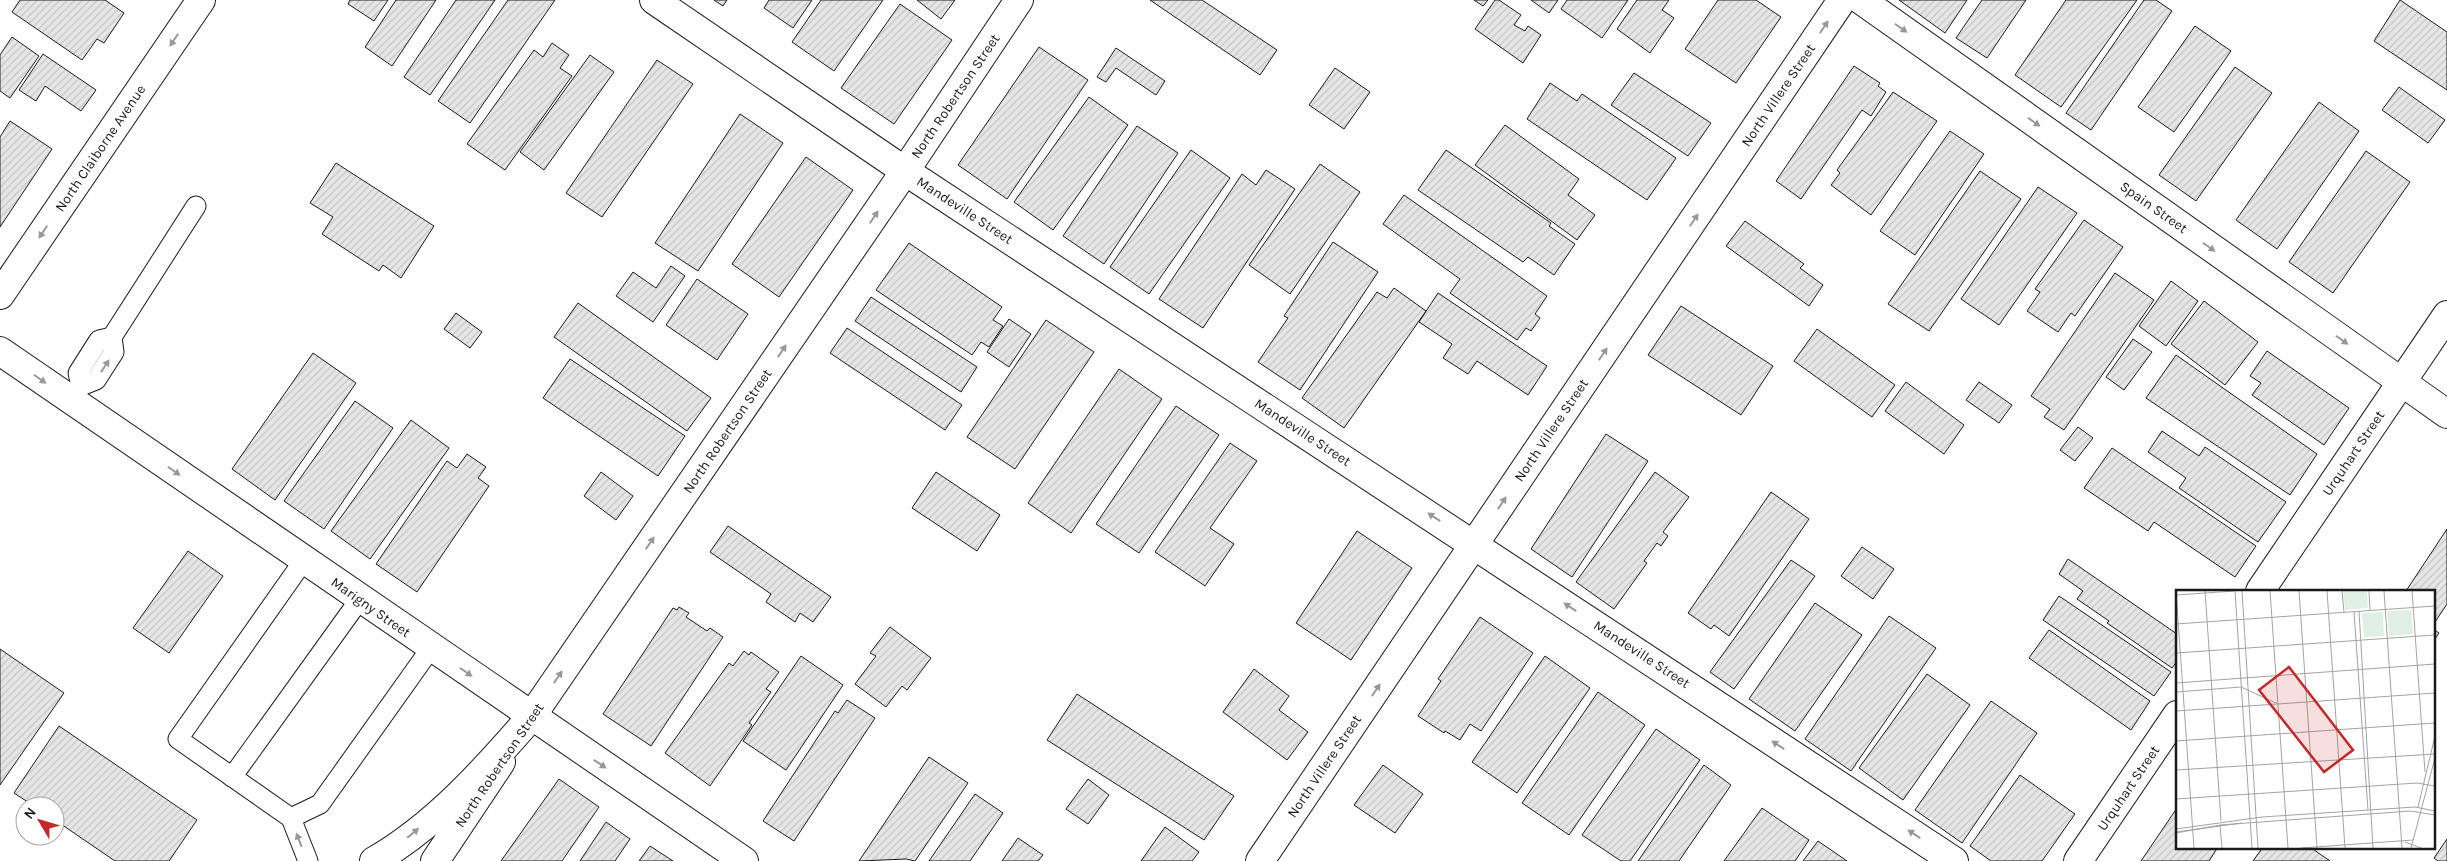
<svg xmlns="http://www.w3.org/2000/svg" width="2447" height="861" viewBox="0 0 2447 861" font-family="Karla,sans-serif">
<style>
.building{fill:url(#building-hatch);stroke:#1a1a1a}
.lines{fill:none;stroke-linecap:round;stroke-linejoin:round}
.lane-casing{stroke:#1a1a1a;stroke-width:21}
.street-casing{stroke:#1a1a1a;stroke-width:30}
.primary-casing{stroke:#1a1a1a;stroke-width:30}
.lane{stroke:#fff;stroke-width:19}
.street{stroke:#fff;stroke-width:28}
.primary{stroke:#fff;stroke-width:28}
.oneway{fill:#989898}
.labels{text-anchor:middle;stroke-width:4;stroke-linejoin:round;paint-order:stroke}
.street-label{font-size:14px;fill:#1a1a1a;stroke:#fff}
.inset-road{fill:none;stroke:#a3a3a3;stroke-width:1}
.view{fill:#c62828;fill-opacity:0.15;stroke:#c62828;stroke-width:2.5}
.inset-edge{fill:none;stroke:#1a1a1a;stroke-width:2.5}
</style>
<defs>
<pattern id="building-hatch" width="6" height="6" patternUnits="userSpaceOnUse" patternTransform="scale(1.25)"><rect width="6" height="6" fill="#e6e6e6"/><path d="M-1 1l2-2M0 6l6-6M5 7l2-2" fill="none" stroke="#c5c5c5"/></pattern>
</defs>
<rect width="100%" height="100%" fill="#fff"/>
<g class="building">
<polygon points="20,0 105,0 124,13 104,43 97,39 82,60 12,12"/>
<polygon points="350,0 388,0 374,21 348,4"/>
<polygon points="396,0 436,0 392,66 365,47"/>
<polygon points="456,0 495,0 430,95 404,77"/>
<polygon points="508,0 555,0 470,123 438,101"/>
<polygon points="714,0 727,0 723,6"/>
<polygon points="769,0 812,0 793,28 764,8"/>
<polygon points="821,0 883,0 834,71 792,42"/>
<polygon points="917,0 955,0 941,19"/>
<polygon points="1150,0 1202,0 1277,50 1260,75"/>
<polygon points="1474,0 1488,0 1483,6"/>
<polygon points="1495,0 1499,0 1521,15 1514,25 1525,31 1528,26 1541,35 1523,63 1475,29"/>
<polygon points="1531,0 1558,0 1549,13"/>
<polygon points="1567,0 1628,0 1602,38 1561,9"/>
<polygon points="1637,0 1669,0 1662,10 1674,18 1650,53 1617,29"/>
<polygon points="1718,0 1756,0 1781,17 1736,83 1685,49"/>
<polygon points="1899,0 1967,0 1945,33"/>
<polygon points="1982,0 2026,0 1987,58 1956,38"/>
<polygon points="2066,0 2137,0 2061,107 2015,75"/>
<polygon points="2144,0 2156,0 2172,11 2091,130 2066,113"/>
<polygon points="2400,0 2447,32 2447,90 2374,41"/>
<polygon points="900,4 952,40 894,124 841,88"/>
<polygon points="2195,26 2231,51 2174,132 2138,107"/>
<polygon points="12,37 39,56 10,98 0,91 0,55"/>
<polygon points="552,43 569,55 560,68 572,76 505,170 467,144 534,50 543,57"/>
<polygon points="1039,47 1088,80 1007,199 958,165"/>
<polygon points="1116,48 1165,81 1156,95 1116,68 1106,82 1097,77"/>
<polygon points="43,54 96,90 81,111 45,86 36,101 19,90"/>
<polygon points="590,55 614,72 544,170 520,152"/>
<polygon points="657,60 693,84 602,217 566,193"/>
<polygon points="1854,66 1880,83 1878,86 1886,92 1871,116 1862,110 1801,199 1776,181"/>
<polygon points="2235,67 2272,93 2196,201 2159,175"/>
<polygon points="1335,68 1370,92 1344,129 1309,105"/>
<polygon points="1634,73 1711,123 1688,156 1611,105"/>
<polygon points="1550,83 1577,101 1582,94 1676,158 1647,200 1527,119"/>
<polygon points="2399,87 2445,120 2428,143 2382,110"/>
<polygon points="1893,92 1937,121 1871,215 1831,185 1840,173 1837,170"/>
<polygon points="1089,97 1128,125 1053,230 1014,202"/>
<polygon points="2319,102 2359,131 2277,249 2236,220"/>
<polygon points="740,114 783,143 698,271 655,243"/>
<polygon points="10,121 52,149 0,227 0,137"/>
<polygon points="1505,125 1579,179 1568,195 1595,215 1577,240 1475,165"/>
<polygon points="1137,126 1178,153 1104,264 1063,236"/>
<polygon points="1950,131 1984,154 1915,255 1880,231"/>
<polygon points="1191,150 1230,178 1149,294 1110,267"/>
<polygon points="1446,150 1551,223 1549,226 1575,244 1554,275 1528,257 1523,262 1418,190"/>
<polygon points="2366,151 2410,182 2333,293 2289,262"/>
<polygon points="806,157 853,190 779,297 732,264"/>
<polygon points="336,163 434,226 401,278 383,265 379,271 322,234 333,217 310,203"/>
<polygon points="1320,164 1360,192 1290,294 1249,265"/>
<polygon points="1266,170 1295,189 1203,328 1159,299 1242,174 1256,185"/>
<polygon points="1980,171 2021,199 1929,331 1888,304"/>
<polygon points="2038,187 2077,213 1999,325 1961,299"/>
<polygon points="1404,195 1547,296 1535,314 1540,318 1531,331 1526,328 1517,340 1450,293 1460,279 1383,224"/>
<polygon points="2084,220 2123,247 2075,316 2071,313 2058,332 2027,311 2040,292 2035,289"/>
<polygon points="1745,221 1804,264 1800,268 1823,285 1809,306 1726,246"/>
<polygon points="1333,242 1378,272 1300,390 1258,362 1288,318 1284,316"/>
<polygon points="909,243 1002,307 993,320 1003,326 989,347 981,342 972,355 876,290"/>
<polygon points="671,266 685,276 653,322 616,296 633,272 656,288"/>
<polygon points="2115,273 2154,300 2064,430 2044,417 2050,409 2031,396"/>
<polygon points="697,279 748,314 717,360 666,325"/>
<polygon points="2171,281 2198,301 2166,346 2139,326"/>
<polygon points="1394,288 1426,311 1344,428 1302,398 1377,292 1387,298"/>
<polygon points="1438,293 1547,366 1528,395 1477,361 1468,374 1443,358 1452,344 1419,322"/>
<polygon points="871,297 977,367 961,392 855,321"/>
<polygon points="2204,301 2258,342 2225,385 2171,344"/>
<polygon points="578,303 711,398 687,431 554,337"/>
<polygon points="1681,306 1773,366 1741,415 1648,355"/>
<polygon points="456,313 482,332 470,348 444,329"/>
<polygon points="1009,319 1031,334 1009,367 987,352"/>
<polygon points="1046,320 1094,352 1015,469 967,437"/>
<polygon points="847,328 962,405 945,430 830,353"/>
<polygon points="1817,329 1895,385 1872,417 1794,361"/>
<polygon points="2133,339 2152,352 2124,390 2106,377"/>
<polygon points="2267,351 2349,408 2324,445 2252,395 2261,383 2250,376"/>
<polygon points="313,353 356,383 275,500 232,469"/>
<polygon points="2176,355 2317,454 2290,495 2146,398"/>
<polygon points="570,359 685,436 658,476 543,398"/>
<polygon points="1119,369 1162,399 1071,533 1028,503"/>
<polygon points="1906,382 1964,425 1944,454 1885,411"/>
<polygon points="1979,382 2012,405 1999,423 1966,400"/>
<polygon points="355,401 393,428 324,529 284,501"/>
<polygon points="1176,406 1219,435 1139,553 1096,524"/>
<polygon points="411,420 449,448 370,559 331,531"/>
<polygon points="2078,427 2093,438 2075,461 2060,450"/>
<polygon points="2162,431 2199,456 2205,447 2286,502 2258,542 2179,488 2186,478 2148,452"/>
<polygon points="1606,434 1648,461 1572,577 1531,549"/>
<polygon points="1230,443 1257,461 1210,528 1234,544 1205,586 1155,552"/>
<polygon points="2112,448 2256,546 2235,577 2154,522 2148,531 2084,488"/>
<polygon points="467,454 486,467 478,478 489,486 417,592 376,564 447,461 457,468"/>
<polygon points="601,472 633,496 616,520 584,496"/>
<polygon points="936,472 1000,515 977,551 912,508"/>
<polygon points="1655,472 1689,497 1663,532 1668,536 1661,546 1657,543 1644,561 1647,563 1614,609 1576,582"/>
<polygon points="1771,492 1809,519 1729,636 1714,625 1711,629 1688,613"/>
<polygon points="728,526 831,597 813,622 800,613 795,622 766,602 771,594 710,552"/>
<polygon points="2447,529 2447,604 2433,625 2433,591 2406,591"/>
<polygon points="1357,531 1412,568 1351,660 1296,623"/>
<polygon points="1862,547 1894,569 1873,599 1841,576"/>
<polygon points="188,551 223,576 169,653 133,628"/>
<polygon points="2068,559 2177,634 2177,661 2172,668 2107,623 2109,621 2077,599 2083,591 2059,574"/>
<polygon points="1791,560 1815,576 1734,689 1710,672"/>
<polygon points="2059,596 2171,672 2154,696 2043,620"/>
<polygon points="1815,603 1862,635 1795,731 1749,699"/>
<polygon points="679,607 689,613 686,617 707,631 710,628 723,637 651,746 603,714 673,608 677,610"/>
<polygon points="1889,616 1936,648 1851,771 1805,739"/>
<polygon points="1480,617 1533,653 1481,731 1470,724 1460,740 1445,731 1444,733 1418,716 1441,681 1438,679"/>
<polygon points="890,627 931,658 907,690 902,686 886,707 855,684 876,656 870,653"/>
<polygon points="2433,629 2439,633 2433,642"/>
<polygon points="2049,630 2150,701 2131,730 2029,658"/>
<polygon points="0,649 64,693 0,785"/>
<polygon points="744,651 749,655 751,652 779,672 766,689 771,692 749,723 752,725 710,786 665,753 729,663 733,666"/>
<polygon points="801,656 843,685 786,770 743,741"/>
<polygon points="1545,656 1590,688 1517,793 1472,762"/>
<polygon points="1254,669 1289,696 1279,710 1308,732 1287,760 1223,712"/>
<polygon points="1927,674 1970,705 1903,800 1859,768"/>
<polygon points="1598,692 1645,725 1569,835 1522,803"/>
<polygon points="1077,694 1234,796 1204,840 1047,740"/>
<polygon points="847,700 875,718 794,841 763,821 835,711 838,713"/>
<polygon points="1991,701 2037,733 1962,843 1915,810"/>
<polygon points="59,726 197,820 169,861 115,861 55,820 55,806 34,806 14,793"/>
<polygon points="1656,729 1700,760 1630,861 1621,861 1582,835"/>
<polygon points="929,757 968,783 915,861 906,859 859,861"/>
<polygon points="1383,765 1423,794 1395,833 1354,805"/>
<polygon points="1704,765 1731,785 1679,861 1638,861"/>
<polygon points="2020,775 2075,814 2042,861 1991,861 1970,846"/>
<polygon points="559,779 599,807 562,861 501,861"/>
<polygon points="1088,779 1109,795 1088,824 1066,809"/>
<polygon points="975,794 1003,813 970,861 929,861"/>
<polygon points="1762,808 1809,840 1795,861 1724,861"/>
<polygon points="2177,808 2177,847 2218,847 2209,861 2141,861"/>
<polygon points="606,822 630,839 615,861 580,861"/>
<polygon points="1165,827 1199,852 1192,861 1141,861"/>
<polygon points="1018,838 1043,855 1038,861 1002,861"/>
<polygon points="2447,839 2447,861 2438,861 2434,858"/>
<polygon points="1818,841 1847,861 1803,861"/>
<polygon points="650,846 673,861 639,861"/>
<polygon points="2263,847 2310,847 2330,861 2253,861"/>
</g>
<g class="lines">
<g class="lane-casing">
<g id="lane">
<polyline points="81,386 78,373 99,340 112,337"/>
<polyline points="71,400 81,386 96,380 114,352 112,337 196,206"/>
<polyline points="304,560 178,739 291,818 308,861"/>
<polyline points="232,777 360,599"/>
<polyline points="291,818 320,804 431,648"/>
</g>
</g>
<g class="street-casing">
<g id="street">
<polyline points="654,0 905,171 1954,861"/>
<polyline points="1861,0 2447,414"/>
<polyline points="0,351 744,861"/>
<polyline points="2260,591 2447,315"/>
<polyline points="435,861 501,762"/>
<polyline points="1260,861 1842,0"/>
<polyline points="2078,861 2177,715"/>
</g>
</g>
<g class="primary-casing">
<g id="primary">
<polyline points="0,295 201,0"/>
<path d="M374,861C435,826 485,770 531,717L905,171L1019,0"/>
</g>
</g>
<use href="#lane" class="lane"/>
<use href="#street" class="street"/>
<use href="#primary" class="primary"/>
</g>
<defs><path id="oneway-solid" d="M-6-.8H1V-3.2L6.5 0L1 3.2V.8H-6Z" transform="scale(1.25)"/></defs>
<g class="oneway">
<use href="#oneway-solid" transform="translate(1824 27) rotate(-56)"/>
<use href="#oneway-solid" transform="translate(1901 28) rotate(35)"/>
<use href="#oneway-solid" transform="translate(174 40) rotate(124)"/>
<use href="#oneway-solid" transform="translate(2034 122) rotate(35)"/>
<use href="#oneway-solid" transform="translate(874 217) rotate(-56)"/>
<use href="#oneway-solid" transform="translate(1694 220) rotate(-56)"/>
<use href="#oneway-solid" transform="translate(43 232) rotate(124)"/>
<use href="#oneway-solid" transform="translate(2209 247) rotate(35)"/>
<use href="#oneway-solid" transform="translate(2342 340) rotate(35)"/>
<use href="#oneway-solid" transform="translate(782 351) rotate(-56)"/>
<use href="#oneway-solid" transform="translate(1603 354) rotate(-56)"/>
<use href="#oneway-solid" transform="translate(105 366) rotate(-57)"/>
<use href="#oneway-solid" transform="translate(40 379) rotate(35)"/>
<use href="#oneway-solid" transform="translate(174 471) rotate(35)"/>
<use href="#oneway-solid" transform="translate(1502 503) rotate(-56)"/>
<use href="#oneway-solid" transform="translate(1434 517) rotate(-147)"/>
<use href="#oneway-solid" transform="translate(650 543) rotate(-56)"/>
<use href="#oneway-solid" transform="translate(1570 607) rotate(-147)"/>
<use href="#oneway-solid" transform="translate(466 672) rotate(35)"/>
<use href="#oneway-solid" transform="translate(558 677) rotate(-56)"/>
<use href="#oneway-solid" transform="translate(1376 690) rotate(-56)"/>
<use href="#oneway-solid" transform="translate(1778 745) rotate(-147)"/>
<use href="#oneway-solid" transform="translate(600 764) rotate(34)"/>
<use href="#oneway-solid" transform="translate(413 833) rotate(-40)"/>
<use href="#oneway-solid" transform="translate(1914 834) rotate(-147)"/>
<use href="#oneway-solid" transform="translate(299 840) rotate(-111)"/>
</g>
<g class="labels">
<g class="street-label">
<text transform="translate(1778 95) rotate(-56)" y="5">North Villere Street</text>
<text transform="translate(955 96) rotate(-56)" y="5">North Robertson Street</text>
<text transform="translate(100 148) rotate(-56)" y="5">North Claiborne Avenue</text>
<text transform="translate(2154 207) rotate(35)" y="5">Spain Street</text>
<text transform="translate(965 210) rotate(33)" y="5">Mandeville Street</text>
<text transform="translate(1551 430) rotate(-56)" y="5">North Villere Street</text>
<text transform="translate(727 431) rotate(-56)" y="5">North Robertson Street</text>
<text transform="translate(1303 432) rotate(33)" y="5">Mandeville Street</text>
<text transform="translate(2353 453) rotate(-56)" y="5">Urquhart Street</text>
<text transform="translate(371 607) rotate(35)" y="5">Marigny Street</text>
<text transform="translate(1642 654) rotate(33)" y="5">Mandeville Street</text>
<text transform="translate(499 765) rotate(-56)" y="5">North Robertson Street</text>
<text transform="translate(1324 766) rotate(-56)" y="5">North Villere Street</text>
<text transform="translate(2128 788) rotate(-56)" y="5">Urquhart Street</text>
</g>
</g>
<g transform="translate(2176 590)">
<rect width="259" height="259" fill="#fff"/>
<path d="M235,20L237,44L213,46L211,21ZM207,22L208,46L188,47L186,23Z" fill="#e0efe3"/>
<path d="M167,1H191L192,18L169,20Z" fill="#e0efe3"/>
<path class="inset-road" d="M0,1L18,258M29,1L45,231M59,1L76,258M66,1L82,258M94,1L112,258M123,1L141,258M151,1L169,258M166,1L168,22M193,1L194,21M208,1L226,258M236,1L249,182M0,5L58,1M183,21L197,258M178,22L192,220M0,34L259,16M0,63L259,45M0,93L259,74M0,102L65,97L102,114L259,103M0,121L101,114M0,151L259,133M0,180L259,164M0,209L241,193L259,196M242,217L259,146M44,235L46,258M0,239L86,227L239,217L259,221M0,242L66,233M0,243L44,235L234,221L259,225M229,252L245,258M125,258L237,250M235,258L259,168"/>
<path class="view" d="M113,77L177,160L148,182L83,100Z"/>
<rect width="259" height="259" class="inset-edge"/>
</g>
<g transform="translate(40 821) rotate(308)"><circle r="24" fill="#ffffff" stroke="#a3a3a3"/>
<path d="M0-4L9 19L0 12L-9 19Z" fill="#c62828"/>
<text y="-8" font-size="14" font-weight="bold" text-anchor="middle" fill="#1a1a1a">N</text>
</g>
</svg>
